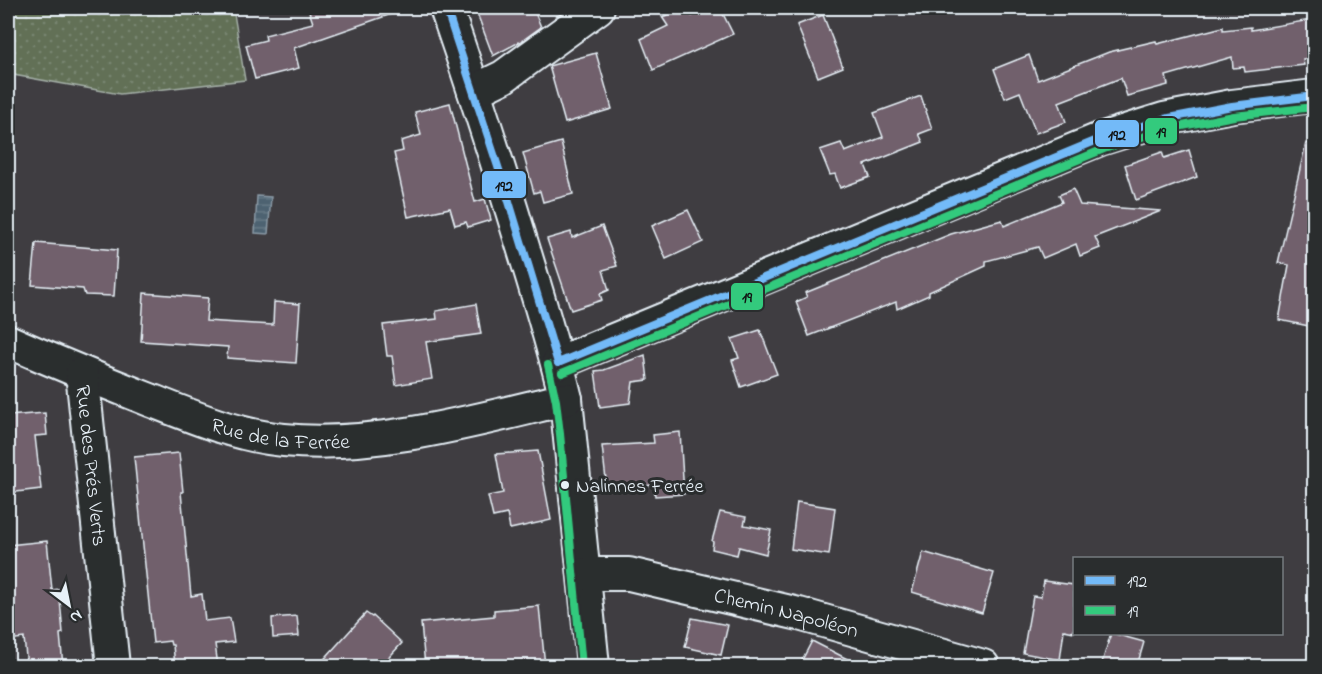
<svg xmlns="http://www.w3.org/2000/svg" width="1322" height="674" viewBox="0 0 1322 674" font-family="'Indie Flower',sans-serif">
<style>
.grass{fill:url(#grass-dots);stroke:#a5b0a8;stroke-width:1.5}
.water{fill:url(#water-rules);stroke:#8b9ba7;stroke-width:1.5}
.building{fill:#71616c;stroke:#e8f1f8;stroke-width:1.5}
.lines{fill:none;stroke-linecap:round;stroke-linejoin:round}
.minor-casing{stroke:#e8f1f8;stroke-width:36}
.minor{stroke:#2a2d2e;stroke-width:32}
.bus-1-casing{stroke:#2a2d2e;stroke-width:12}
.bus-2-casing{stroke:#2a2d2e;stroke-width:12}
.bus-1{stroke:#73baf8;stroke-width:8}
.bus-2{stroke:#33ca7d;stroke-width:8}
.bus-dot{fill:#e8f1f8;stroke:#2a2d2e;stroke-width:2}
.labels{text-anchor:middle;stroke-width:6;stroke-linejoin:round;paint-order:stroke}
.bus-label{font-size:20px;fill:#e8f1f8;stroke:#2a2d2e;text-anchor:start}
.street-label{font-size:21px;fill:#e8f1f8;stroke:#2a2d2e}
.line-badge{stroke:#2a2d2e;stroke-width:2}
.pale-badge-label{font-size:16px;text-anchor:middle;font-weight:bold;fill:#111}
</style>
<defs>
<pattern id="grass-dots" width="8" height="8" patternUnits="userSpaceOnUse" patternTransform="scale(1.5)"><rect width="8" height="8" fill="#627057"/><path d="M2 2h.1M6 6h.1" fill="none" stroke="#788570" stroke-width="1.8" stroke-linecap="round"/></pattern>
<pattern id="water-rules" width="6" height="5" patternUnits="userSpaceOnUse" patternTransform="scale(1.5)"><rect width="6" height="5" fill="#4d6271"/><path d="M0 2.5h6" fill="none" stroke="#677986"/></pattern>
</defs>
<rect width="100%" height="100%" fill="#3f3d41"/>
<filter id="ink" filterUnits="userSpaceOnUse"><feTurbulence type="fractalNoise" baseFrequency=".0167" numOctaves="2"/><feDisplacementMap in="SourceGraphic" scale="12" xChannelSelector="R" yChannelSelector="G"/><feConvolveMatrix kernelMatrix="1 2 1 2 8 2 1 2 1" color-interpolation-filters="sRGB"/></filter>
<g filter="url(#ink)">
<polygon class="grass" points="8,8 233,8 245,80 120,94 8,74"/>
<polygon class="water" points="257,196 271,197 268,234 255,233"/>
<g class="building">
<polygon points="308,8 399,8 400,11 294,48 299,68 255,79 246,45 266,40 265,35 313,23"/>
<polygon points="475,8 533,8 541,27 523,40 493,56"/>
<polygon points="685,8 688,8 692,16 710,8 720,8 733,34 653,70 641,39 668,26 662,17"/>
<polygon points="823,15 843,67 818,77 797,25"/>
<polygon points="1310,20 1314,59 1303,59 1304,65 1245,72 1244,67 1233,68 1232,57 1166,76 1168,85 1127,96 1121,78 1059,102 1066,122 1036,133 1020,92 1005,98 994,69 1029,55 1038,80 1109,52 1156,41 1157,44 1223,27 1223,30 1251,27 1251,30"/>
<polygon points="596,53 612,109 565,123 549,66"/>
<polygon points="921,96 932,129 919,134 923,142 865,165 870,177 840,188 835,174 830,175 820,150 841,143 845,152 883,137 874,113"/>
<polygon points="450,103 475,202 485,199 491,220 468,227 466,222 455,225 450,208 408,217 394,153 403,151 401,141 421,135 415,112"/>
<polygon points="561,142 573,194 543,202 540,191 534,193 523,153"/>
<polygon points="1306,143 1314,144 1314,327 1279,320 1289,265 1278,263"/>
<polygon points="1189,150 1197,177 1136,200 1125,165 1162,152 1164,158"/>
<polygon points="1073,189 1080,205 1161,211 1095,237 1100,248 1080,256 1076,244 1043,258 1038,247 986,261 986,266 929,292 929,295 897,309 896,302 809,336 796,302 807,297 805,293 951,234 1002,220 1004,226 1062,202 1059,195"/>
<polygon points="688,210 703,242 666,259 652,226"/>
<polygon points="602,226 617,266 603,270 609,290 600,294 602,300 571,310 547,239 571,232 572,238"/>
<polygon points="36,243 117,250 114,296 85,295 83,289 32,285"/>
<polygon points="144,293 208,298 206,321 273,325 274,302 300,304 296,363 227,358 228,347 141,341"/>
<polygon points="476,304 481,334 426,342 432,379 396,385 392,356 387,356 383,325 437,319 436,311"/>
<polygon points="760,330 777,374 741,387 732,360 739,358 732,339"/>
<polygon points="645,355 648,380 633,382 630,403 600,407 595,371 604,370"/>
<polygon points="45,413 47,435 35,436 41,489 8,493 8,416"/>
<polygon points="680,432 684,494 655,496 654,485 607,488 602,446 654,443 653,435"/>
<polygon points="538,451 551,520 510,529 507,514 493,517 488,496 503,493 496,454"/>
<polygon points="179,453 183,492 181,492 191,596 202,594 205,621 230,618 234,642 215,644 218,666 175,666 173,645 171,645 170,641 153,643 134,457"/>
<polygon points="797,502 835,508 829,555 791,549"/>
<polygon points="720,512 746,517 744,525 771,530 766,554 739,547 737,555 712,549 713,542 712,541"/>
<polygon points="47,541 52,590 59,589 63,633 60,634 63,666 27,666 24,638 8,640 8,545"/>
<polygon points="923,552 994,573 982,613 912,592"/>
<polygon points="1044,581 1074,585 1074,632 1064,630 1060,660 1023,653 1033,596 1041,597"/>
<polygon points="539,606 545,666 425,666 421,623 494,616 494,610"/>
<polygon points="366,613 372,617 373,616 402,643 381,666 318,666"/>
<polygon points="297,616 299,636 273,638 272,618"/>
<polygon points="692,618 728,625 721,655 685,647"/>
<polygon points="1111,633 1144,642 1137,666 1101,666"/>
<polygon points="812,641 861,666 799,666"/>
</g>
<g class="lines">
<g class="minor-casing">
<g id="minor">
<path d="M446,8C469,75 491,143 512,211C531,274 551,335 566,399L593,666"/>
<polyline points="474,91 503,77 598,8"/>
<path id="s1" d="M8,341C55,362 102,381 150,400C193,417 238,436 284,440C376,449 477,420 566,399"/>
<polyline points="558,363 1100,139 1164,119 1232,106 1314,96"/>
<path id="s2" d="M82,373L113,666"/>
<path id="s3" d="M585,574H629L799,614L983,666"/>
</g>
</g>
<use href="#minor" class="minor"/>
<g class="bus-1-casing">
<g id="bus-1">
<polyline points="446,8 504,185 558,363"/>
<polyline points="558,363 1100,139 1164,119 1232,106 1314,96"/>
</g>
</g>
<g class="bus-2-casing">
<g id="bus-2">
<polyline points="548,365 556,401 560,434 582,666"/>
<polyline points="562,373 1104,149 1167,129 1234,116 1314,107"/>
</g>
</g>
<use href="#bus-1" class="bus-1"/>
<use href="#bus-2" class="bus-2"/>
</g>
</g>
<circle class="bus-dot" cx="565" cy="485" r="5"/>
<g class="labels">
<g class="bus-label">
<text x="576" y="492">Nalinnes Ferrée</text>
</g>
<g class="street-label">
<text dy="7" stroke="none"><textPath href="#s1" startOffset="290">Rue de la Ferrée</textPath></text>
<text dy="7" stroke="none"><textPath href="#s2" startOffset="93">Rue des Prés Verts</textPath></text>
<text dy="7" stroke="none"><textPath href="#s3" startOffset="206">Chemin Napoléon</textPath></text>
</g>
</g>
<g class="line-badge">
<rect x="1144" y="117" width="34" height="28" rx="6" fill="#33ca7d"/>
<rect x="1094" y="119" width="46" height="29" rx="6" fill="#73baf8"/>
<rect x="481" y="170" width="46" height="29" rx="6" fill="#73baf8"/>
<rect x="730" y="282" width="34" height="29" rx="6" fill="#33ca7d"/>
</g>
<g class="pale-badge-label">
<text x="1161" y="137">19</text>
<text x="1117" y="140">192</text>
<text x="504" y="191">192</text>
<text x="747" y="302">19</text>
</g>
<rect width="1322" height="674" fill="none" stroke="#2a2d2e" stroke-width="30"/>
<rect x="15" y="15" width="1292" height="644" fill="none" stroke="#e8f1f8" stroke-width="2" filter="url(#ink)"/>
<rect x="1073" y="557" width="210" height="78" fill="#2a2d2e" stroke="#767b7f" stroke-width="1.5"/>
<rect x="1085" y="576" width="30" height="9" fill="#73baf8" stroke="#767b7f" stroke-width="1.5"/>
<text x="1127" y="587" font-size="18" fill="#e8f1f8">192</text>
<rect x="1085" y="606" width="30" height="9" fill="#33ca7d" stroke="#767b7f" stroke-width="1.5"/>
<text x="1127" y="617" font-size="18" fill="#e8f1f8">19</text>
<g transform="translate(69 605) rotate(148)" stroke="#2a2d2e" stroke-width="4.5" paint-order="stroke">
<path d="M0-4.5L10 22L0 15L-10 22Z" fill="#e8f1f8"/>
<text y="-9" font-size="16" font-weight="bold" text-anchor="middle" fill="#e8f1f8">N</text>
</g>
</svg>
